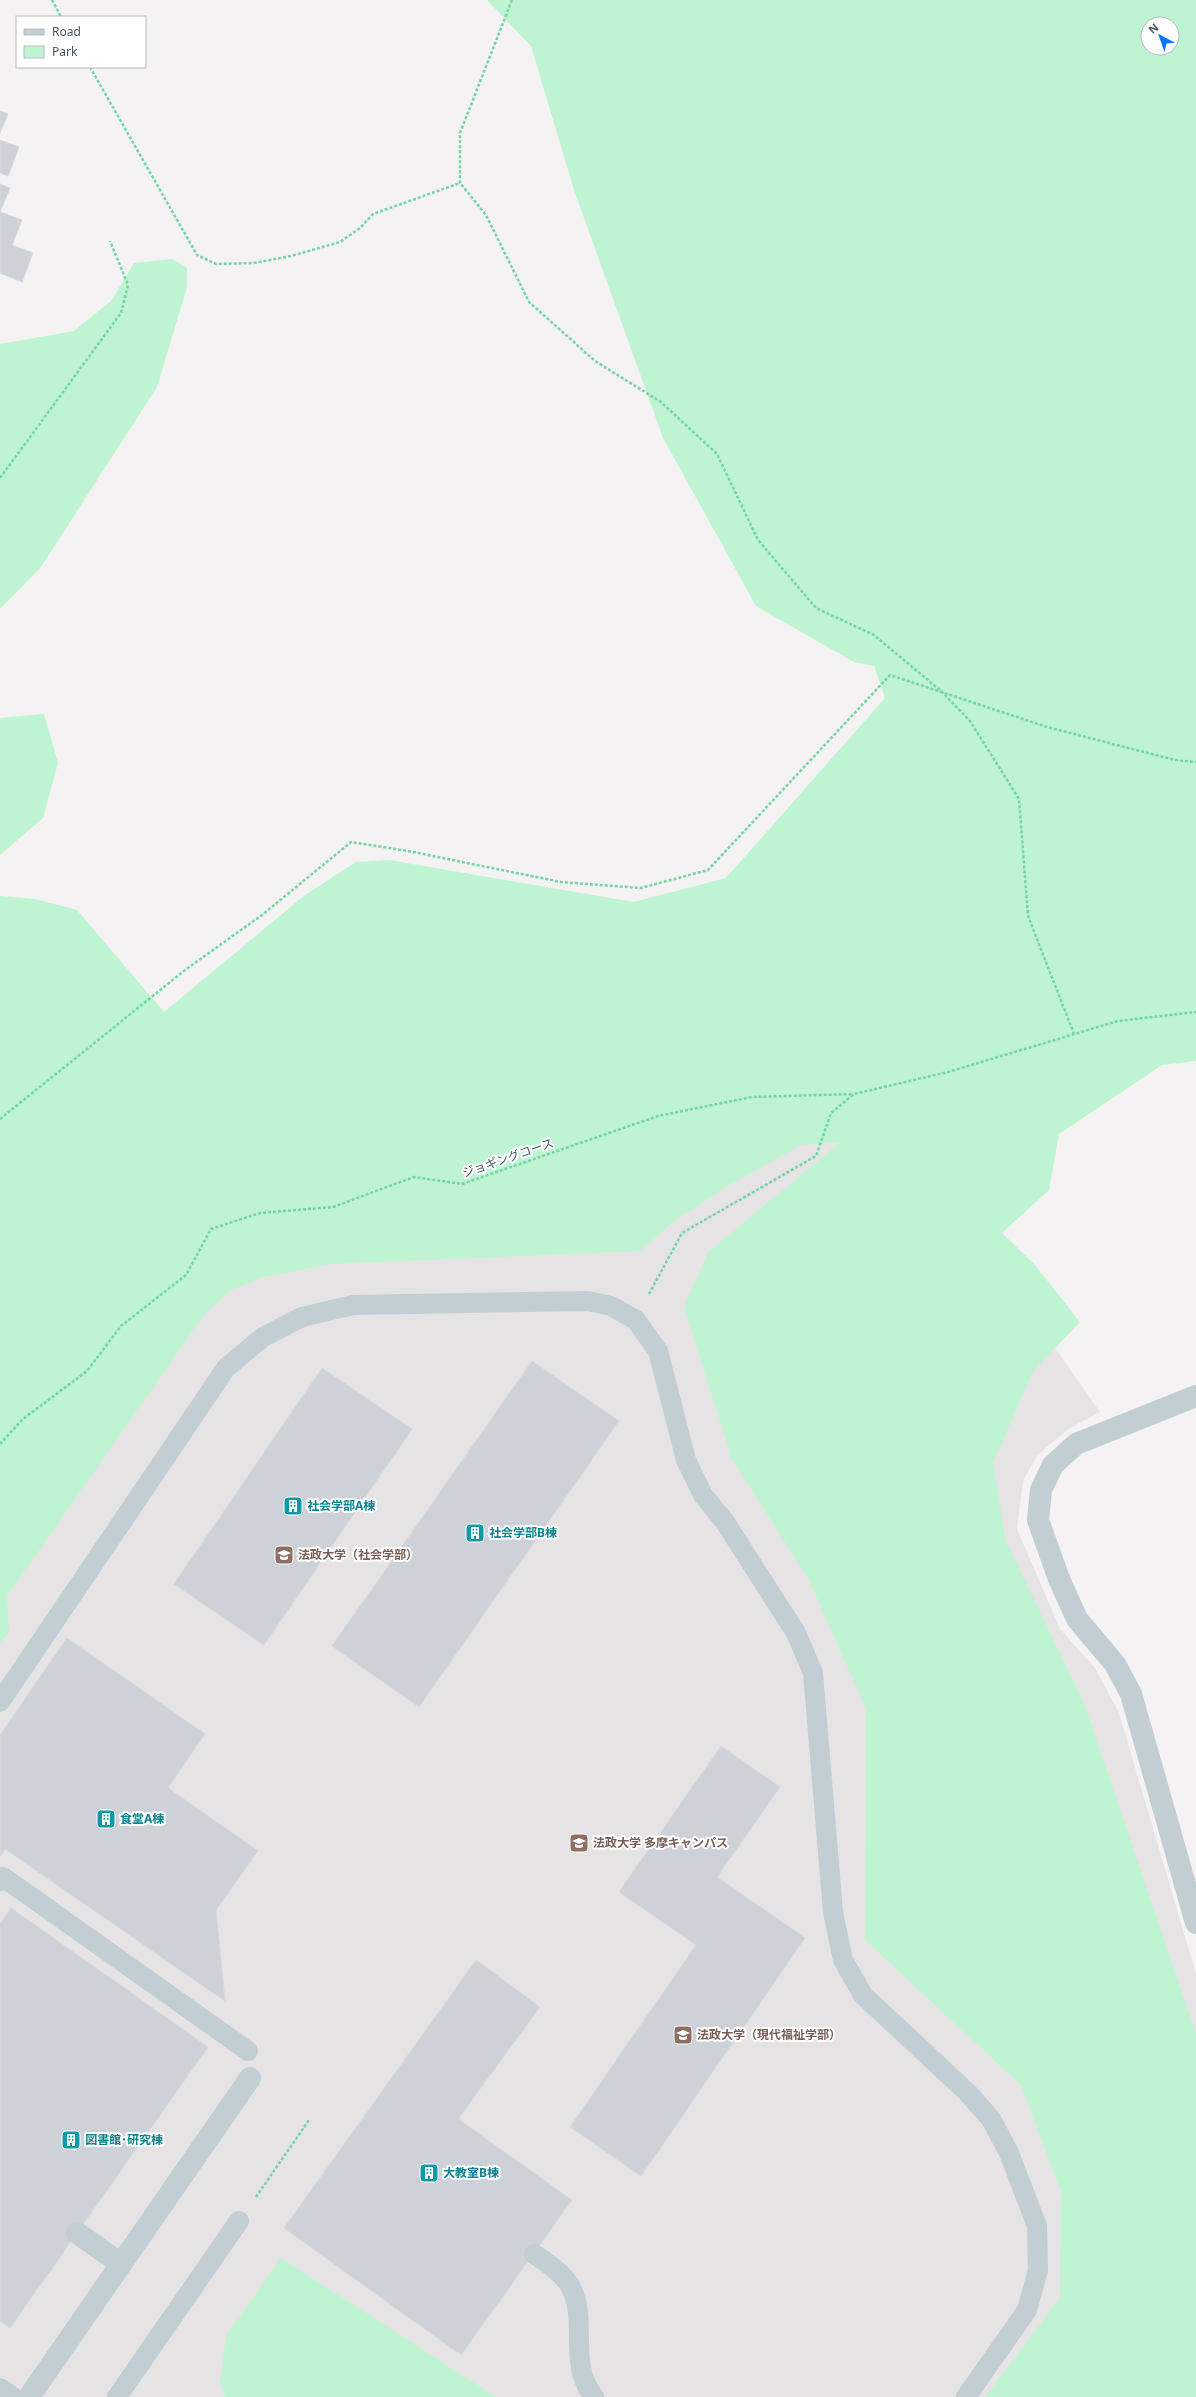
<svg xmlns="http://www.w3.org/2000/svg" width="1196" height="2397" viewBox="0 0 1196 2397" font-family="'Noto Sans','Noto Sans JP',sans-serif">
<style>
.education{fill:#e6e3e4}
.green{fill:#bff4d2;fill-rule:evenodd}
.building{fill:#ced1d8;stroke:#d6d8de}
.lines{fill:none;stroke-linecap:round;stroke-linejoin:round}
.path{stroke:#73d5a3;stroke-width:2.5;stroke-dasharray:3 2;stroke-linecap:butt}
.service{stroke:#c2cdd4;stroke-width:20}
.pedestrian{stroke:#c2cdd4;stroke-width:22}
.minor{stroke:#c2cdd4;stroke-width:22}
.labels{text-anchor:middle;stroke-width:4;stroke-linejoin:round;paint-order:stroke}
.street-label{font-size:12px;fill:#485662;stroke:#fff}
.culture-label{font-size:12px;font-weight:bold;fill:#0d838f;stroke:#fff;text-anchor:start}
.education-label{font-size:12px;font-weight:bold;fill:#785e54;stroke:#fff;text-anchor:start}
</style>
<rect width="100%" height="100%" fill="#f4f2f2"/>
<polygon class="education" points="835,1035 1100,1412 1070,1428 1037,1455 1023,1481 1017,1529 1060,1629 1095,1668 1119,1713 1196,1974 1196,2397 0,2397 0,1366"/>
<g class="green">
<path d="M487,0H1196V1061L1162,1065L1059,1134L1049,1190L1002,1233L1035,1265L1080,1322L1033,1371L993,1463L1006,1541L1084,1703L1196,2034V2397H985L1060,2298L1061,2192L1021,2085L865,1940L866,1709L809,1580L732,1459L684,1307L708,1252L841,1142L801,1145L726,1187L674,1221L640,1251L331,1264L261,1278L229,1291L203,1316L7,1596L9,1632L0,1643V896L35,899L77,910L164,1012L305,895L356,862L389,860L634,902L726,878L885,698L874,666L854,662L756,606L663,438L574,190L531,46ZM1148,24H1172V48H1148Z"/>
<polygon points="172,259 187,268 187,287 157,387 41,567 0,609 0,344 74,331 111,301 134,263"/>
<polygon points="44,714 58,763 43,818 0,855 0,718"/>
<polygon points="281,2258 496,2397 225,2397 220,2382 226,2336"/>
</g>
<g class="building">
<polygon points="0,111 8,114 0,133"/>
<polygon points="0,140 19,147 8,176 0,173"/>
<polygon points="0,184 10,188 0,212 22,220 12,245 33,253 22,282 0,273"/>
<polygon points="532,1361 619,1421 419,1707 332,1646"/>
<polygon points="322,1368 412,1429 264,1645 174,1584"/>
<polygon points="67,1638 205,1734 168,1788 258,1851 216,1910 225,2001 5,1849 0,1857 0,1735"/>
<polygon points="721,1746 780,1787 717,1877 805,1938 641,2176 570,2127 696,1945 619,1892"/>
<polygon points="11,1908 208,2047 10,2328 0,2321 0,1924"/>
<polygon points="476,1960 540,2007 458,2119 572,2200 461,2355 284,2228"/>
</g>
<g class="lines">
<g class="path">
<polyline points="52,0 61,17"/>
<polyline points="512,0 460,133 460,183 486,215 529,302 595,361 661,402 717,454 758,540 816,608 874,635 941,691 970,721 1019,799 1028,916 1074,1034"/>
<polyline points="90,67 197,255 216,264 254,263 291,256 340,242 360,228 373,214 460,183"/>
<polyline points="0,478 121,313 128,285 110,241"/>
<polyline points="0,1119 185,970 262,915 351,842 408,851 561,882 641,888 708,870 890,675 1047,727 1175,760 1196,762"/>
<polyline points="649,1294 682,1233 816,1156 831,1113 854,1094 948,1072 1118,1021 1196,1012"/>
<polyline points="0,1444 23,1419 87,1371 121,1326 186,1275 211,1229 260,1213 333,1207 414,1177 462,1184 658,1116 752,1097 854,1094"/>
<polyline points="256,2197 309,2120"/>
</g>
<g class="service">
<polyline points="0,1702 226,1368 263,1337 302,1317 353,1305 588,1301 611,1306 636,1320 658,1351 686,1460 703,1495 725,1522 796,1633 813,1673 833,1912 843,1960 863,1995 968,2093 991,2119 1009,2153 1037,2226 1038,2270 1027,2310 966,2397"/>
<polyline points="0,1881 3,1877 248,2051"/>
<path d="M534,2254C547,2263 562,2272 570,2286C589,2319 567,2364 594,2397"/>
<polyline points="0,2388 13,2397"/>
<polyline points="117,2397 239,2221"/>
</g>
<g class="pedestrian">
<polyline points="77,2233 121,2264"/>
<polyline points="29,2397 250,2078"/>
</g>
<polyline class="minor" points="1196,1396 1076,1444 1053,1465 1041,1490 1038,1520 1059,1579 1077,1619 1115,1664 1131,1694 1196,1923"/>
</g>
<defs>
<g id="building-square" transform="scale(1)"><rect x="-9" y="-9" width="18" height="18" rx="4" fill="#0f9aa8" stroke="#fff"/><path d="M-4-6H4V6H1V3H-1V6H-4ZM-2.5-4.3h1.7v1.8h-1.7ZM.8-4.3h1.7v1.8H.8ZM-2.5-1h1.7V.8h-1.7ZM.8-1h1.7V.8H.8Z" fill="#fff"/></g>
<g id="university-square" transform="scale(1)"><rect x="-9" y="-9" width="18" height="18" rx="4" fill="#8d6e63" stroke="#fff"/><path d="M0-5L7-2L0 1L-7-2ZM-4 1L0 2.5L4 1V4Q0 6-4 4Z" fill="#fff"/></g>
</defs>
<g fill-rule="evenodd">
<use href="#building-square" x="293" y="1506"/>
<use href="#building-square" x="475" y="1533"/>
<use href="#university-square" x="284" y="1555"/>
<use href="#building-square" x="106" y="1819"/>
<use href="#university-square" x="579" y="1843"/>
<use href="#university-square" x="683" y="2035"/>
<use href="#building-square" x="71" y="2140"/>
<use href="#building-square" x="429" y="2173"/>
</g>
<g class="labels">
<g class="street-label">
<text transform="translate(508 1158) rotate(-19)" y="4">ジョギングコース</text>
</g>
<g class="culture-label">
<text x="307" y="1510">社会学部A棟</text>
<text x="489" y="1537">社会学部B棟</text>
<text x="120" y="1823">食堂A棟</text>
<text x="85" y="2144">図書館･研究棟</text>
<text x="443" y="2177">大教室B棟</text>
</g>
<g class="education-label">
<text x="298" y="1559">法政大学（社会学部）</text>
<text x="593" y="1847">法政大学 多摩キャンパス</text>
<text x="697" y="2039">法政大学（現代福祉学部）</text>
</g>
</g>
<rect x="16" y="16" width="130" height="52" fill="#ffffff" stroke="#b6bbc0"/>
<rect x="24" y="29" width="20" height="6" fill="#c2cdd4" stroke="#b6bbc0"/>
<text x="52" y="36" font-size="12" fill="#485662">Road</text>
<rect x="24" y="46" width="20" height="12" fill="#bff4d2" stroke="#b6bbc0"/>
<text x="52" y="56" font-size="12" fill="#485662">Park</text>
<g transform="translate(1160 36) rotate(319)"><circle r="19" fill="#ffffff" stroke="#b6bbc0"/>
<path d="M0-3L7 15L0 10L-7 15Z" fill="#0b75f6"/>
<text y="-6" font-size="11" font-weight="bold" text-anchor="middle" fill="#485662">N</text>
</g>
</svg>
